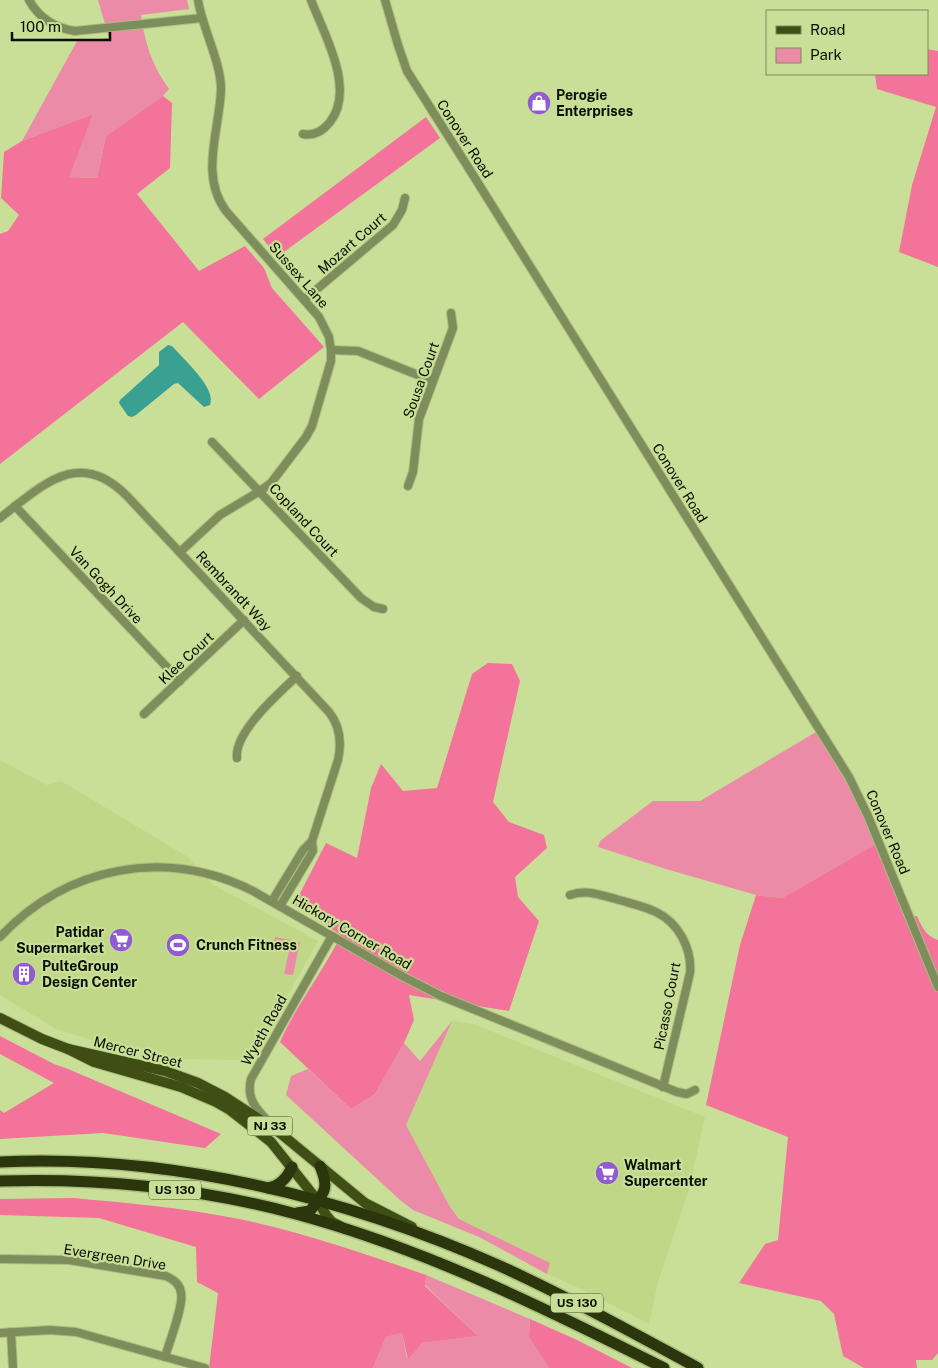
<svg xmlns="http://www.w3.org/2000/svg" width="938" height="1368" viewBox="0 0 938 1368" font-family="'Public Sans',sans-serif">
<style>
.built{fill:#bfd787}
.green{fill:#ec8ba7}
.forest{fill:#f3739b}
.water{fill:#39a092}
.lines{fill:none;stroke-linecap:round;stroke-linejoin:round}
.minor-casing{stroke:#aabe7f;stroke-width:10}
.major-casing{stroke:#aabe7f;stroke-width:12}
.highway-casing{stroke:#aabe7f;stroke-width:14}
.minor{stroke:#7e8d5c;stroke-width:8}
.major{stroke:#3f4e14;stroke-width:10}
.highway{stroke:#2c360c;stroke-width:11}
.labels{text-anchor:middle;stroke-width:4.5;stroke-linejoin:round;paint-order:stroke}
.shield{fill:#c9df97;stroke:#434d2d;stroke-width:1}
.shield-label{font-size:12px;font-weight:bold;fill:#090e00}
.poi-label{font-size:14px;font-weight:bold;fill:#090e00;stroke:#c9df97;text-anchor:start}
.street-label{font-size:14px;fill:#090e00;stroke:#c9df97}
</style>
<rect width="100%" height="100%" fill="#c9df97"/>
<g class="built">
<polygon points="0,760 47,785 61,781 188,857 212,884 318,941 254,1055 240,1060 163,1059 131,1052 56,1029 0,995"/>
<polygon points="452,1021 473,1024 705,1117 689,1189 658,1282 649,1324 579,1288 547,1274 549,1263 459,1219 450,1207 406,1125"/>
</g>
<g class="green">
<path d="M98,0H187L189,9L141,15C145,43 152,66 169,89L163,96L106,136L97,178L68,177L93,114L22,141L77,41L109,38Z"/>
<polygon points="816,732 858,801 876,844 782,898 756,895 666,869 598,847 600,841 653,801 700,801"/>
<polygon points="275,937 300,942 293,975 284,974 290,946 274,943"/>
<polygon points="452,1021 406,1125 450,1207 459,1219 550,1263 547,1274 479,1237 413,1210 400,1200 286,1095 291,1076 308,1069 351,1109 375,1094 404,1043 420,1061"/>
<polygon points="426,1275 530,1319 529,1337 549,1368 373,1368 386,1337 402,1333 407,1358 422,1343 478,1336 425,1285"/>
</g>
<g class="forest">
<polygon points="927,49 938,51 938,267 899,252 912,185 936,107 877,89 875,74 927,74"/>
<polygon points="163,96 172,103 170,168 137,194 199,271 245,246 264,268 272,288 324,347 259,399 183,322 0,464 0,234 8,231 19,215 1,198 4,152 22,141 93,114 69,177 97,178 106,136"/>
<polygon points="426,117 440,138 277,257 263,239"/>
<path d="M488,663L512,664L520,681L493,802L509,822L544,835L547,848L515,877L518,897L539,921L509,1011L409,995L414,1020L404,1043L375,1094L351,1109L280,1042C297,1004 323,972 341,935L294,905L326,843L357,858L371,788L381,764L403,791L437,788L472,674Z"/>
<path d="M876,844L905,917L917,916C921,926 927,937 938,940V1353L932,1360H916L917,1368H864L843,1356L834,1314L821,1301L739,1283L765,1244L778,1240L788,1137L706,1105L740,945L756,895L782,898Z"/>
<polygon points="0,1036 54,1064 68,1069 221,1134 205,1148 103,1133 0,1139 0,1110 4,1113 54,1083 0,1054"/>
<path d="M73,1198C129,1203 184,1208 239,1219C303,1232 365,1254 426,1275L425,1286L478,1336L422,1343L408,1359L402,1333L386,1337L373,1368H209L218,1293L197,1282L196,1247L99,1218L0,1215V1199Z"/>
<polygon points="530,1319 577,1340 632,1368 549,1368 529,1337"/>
</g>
<path class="water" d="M168,345L172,346C183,359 217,388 210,405L204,407L178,383L174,384L136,415L132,417L128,416L119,403L120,400L159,365V352Z"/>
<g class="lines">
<g class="minor-casing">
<g id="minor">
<path d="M29,0C39,18 55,28 75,31L202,18"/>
<polyline points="385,0 398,45 407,71 473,175 849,777 868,816 938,987"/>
<path d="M303,134C314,136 323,131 330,122C356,89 324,34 311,0"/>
<polyline points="304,300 393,225 402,210 405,198"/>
<polyline points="331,350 358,351 433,381"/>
<polyline points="212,442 361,598 374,607 383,609"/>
<polyline points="408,486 413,472 419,419 453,328 451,313"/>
<polyline points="15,506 180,681"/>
<path d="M0,518C43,485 79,447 127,496L329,712C340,726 342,742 338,760L312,841L313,851L280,906"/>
<path d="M180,552L220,515L260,491L271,483L306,437L312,426L331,361V350L329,337L319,317L226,211C199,175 220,129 221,89C221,62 202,27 198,0"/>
<polyline points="144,714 244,620"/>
<path d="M237,758C234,732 279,693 297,676"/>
<path d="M570,895C586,889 600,895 616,899C629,903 644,906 656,912C679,923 692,949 690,973L663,1087"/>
<polyline points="272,901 303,850 312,841"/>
<path d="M0,937C67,866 165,847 253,891L402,976L441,996L677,1092L687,1094L695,1090"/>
<path d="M268,1121C256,1109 246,1098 251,1079L332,936"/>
<path d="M0,1259L69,1260L166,1276C174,1280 180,1284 181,1293C184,1305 169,1343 165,1357"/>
<polyline points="11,1332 13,1368"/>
<polyline points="0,1333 50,1330 76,1332 205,1368"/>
</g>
</g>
<g class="major-casing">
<g id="major">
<polyline points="0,1018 42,1039 68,1049 94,1062 181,1087 216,1102 230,1110 271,1142 318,1201 326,1215 332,1222 340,1226"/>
<polyline points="68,1049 165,1071 198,1083 225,1097 280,1133 365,1203 412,1227"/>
</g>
</g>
<g class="highway-casing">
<g id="highway">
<path d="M0,1162C170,1154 345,1197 500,1266C568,1297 633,1333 698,1368"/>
<path d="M0,1181C99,1178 200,1188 296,1214C425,1249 545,1308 664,1368"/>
<path d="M268,1188C280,1186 287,1178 292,1167"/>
<path d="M297,1213L310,1211C324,1193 330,1189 320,1166"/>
</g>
</g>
<use href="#minor" class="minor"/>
<use href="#major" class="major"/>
<use href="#highway" class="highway"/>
</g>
<defs>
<g id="shop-disc" transform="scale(1.25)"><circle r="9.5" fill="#915bd3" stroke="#c9df97"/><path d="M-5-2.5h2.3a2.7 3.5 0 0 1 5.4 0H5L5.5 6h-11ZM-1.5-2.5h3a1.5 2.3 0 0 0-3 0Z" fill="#fff"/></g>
<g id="supermarket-disc" transform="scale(1.25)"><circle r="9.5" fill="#915bd3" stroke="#c9df97"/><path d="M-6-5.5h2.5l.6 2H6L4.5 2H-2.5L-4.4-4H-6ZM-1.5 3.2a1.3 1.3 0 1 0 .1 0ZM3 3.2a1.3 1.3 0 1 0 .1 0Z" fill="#fff"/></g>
<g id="stadium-disc" transform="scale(1.25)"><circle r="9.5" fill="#915bd3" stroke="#c9df97"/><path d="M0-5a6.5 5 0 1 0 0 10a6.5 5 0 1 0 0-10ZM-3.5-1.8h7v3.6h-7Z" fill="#fff"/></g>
<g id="building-disc" transform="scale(1.25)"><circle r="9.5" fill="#915bd3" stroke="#c9df97"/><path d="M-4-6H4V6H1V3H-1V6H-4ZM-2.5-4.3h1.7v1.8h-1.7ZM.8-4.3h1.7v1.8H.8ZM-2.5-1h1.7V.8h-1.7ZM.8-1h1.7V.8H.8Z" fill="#fff"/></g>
</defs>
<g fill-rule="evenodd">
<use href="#shop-disc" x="539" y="103"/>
<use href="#supermarket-disc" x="121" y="940"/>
<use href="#stadium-disc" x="178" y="945"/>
<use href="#building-disc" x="24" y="974"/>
<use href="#supermarket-disc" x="607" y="1173"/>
</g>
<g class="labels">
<g class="shield">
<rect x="247.5" y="1116.5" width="45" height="19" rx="4"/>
<rect x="149" y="1180.5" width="52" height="19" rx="4"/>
<rect x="551" y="1293.5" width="52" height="19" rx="4"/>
</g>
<g class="shield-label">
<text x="270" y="1130">NJ 33</text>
<text x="175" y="1194">US 130</text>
<text x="577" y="1307">US 130</text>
</g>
<g class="poi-label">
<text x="556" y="100">Perogie<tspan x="556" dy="16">Enterprises</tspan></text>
<text x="104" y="937" text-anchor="end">Patidar<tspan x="104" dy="16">Supermarket</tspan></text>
<text x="196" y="950">Crunch Fitness</text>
<text x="42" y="971">PulteGroup<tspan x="42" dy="16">Design Center</tspan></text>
<text x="624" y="1170">Walmart<tspan x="624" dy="16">Supercenter</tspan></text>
</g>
<g class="street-label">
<text transform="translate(465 139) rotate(57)" y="5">Conover Road</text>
<text transform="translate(352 243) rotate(-41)" y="5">Mozart Court</text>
<text transform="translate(299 275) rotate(49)" y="5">Sussex Lane</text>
<text transform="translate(421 380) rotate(-70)" y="5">Sousa Court</text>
<text transform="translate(680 483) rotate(58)" y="5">Conover Road</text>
<text transform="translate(304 520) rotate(47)" y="5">Copland Court</text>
<text transform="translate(106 585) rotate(47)" y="5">Van Gogh Drive</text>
<text transform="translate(234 591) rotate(47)" y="5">Rembrandt Way</text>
<text transform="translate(186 658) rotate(-43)" y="5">Klee Court</text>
<text transform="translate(888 832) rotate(67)" y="5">Conover Road</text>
<text transform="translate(352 932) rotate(30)" y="5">Hickory Corner Road</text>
<text transform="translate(667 1006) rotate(-79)" y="5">Picasso Court</text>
<text transform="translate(264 1030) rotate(-61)" y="5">Wyeth Road</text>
<text transform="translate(138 1052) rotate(14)" y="5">Mercer Street</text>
<text transform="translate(115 1257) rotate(9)" y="5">Evergreen Drive</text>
</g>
</g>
<rect x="766" y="10" width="162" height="65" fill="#c9df97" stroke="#7c8b5b"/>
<rect x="776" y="26" width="25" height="8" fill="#3f4e14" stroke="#7c8b5b"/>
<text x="810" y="35" font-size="15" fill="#090e00">Road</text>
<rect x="776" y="48" width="25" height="15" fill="#ec8ba7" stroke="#7c8b5b"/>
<text x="810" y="60" font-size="15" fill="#090e00">Park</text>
<path d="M12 32v8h98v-8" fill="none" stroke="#090e00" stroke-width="2.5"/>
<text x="20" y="32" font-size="15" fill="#090e00" stroke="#c9df97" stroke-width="4" paint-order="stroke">100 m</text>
</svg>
